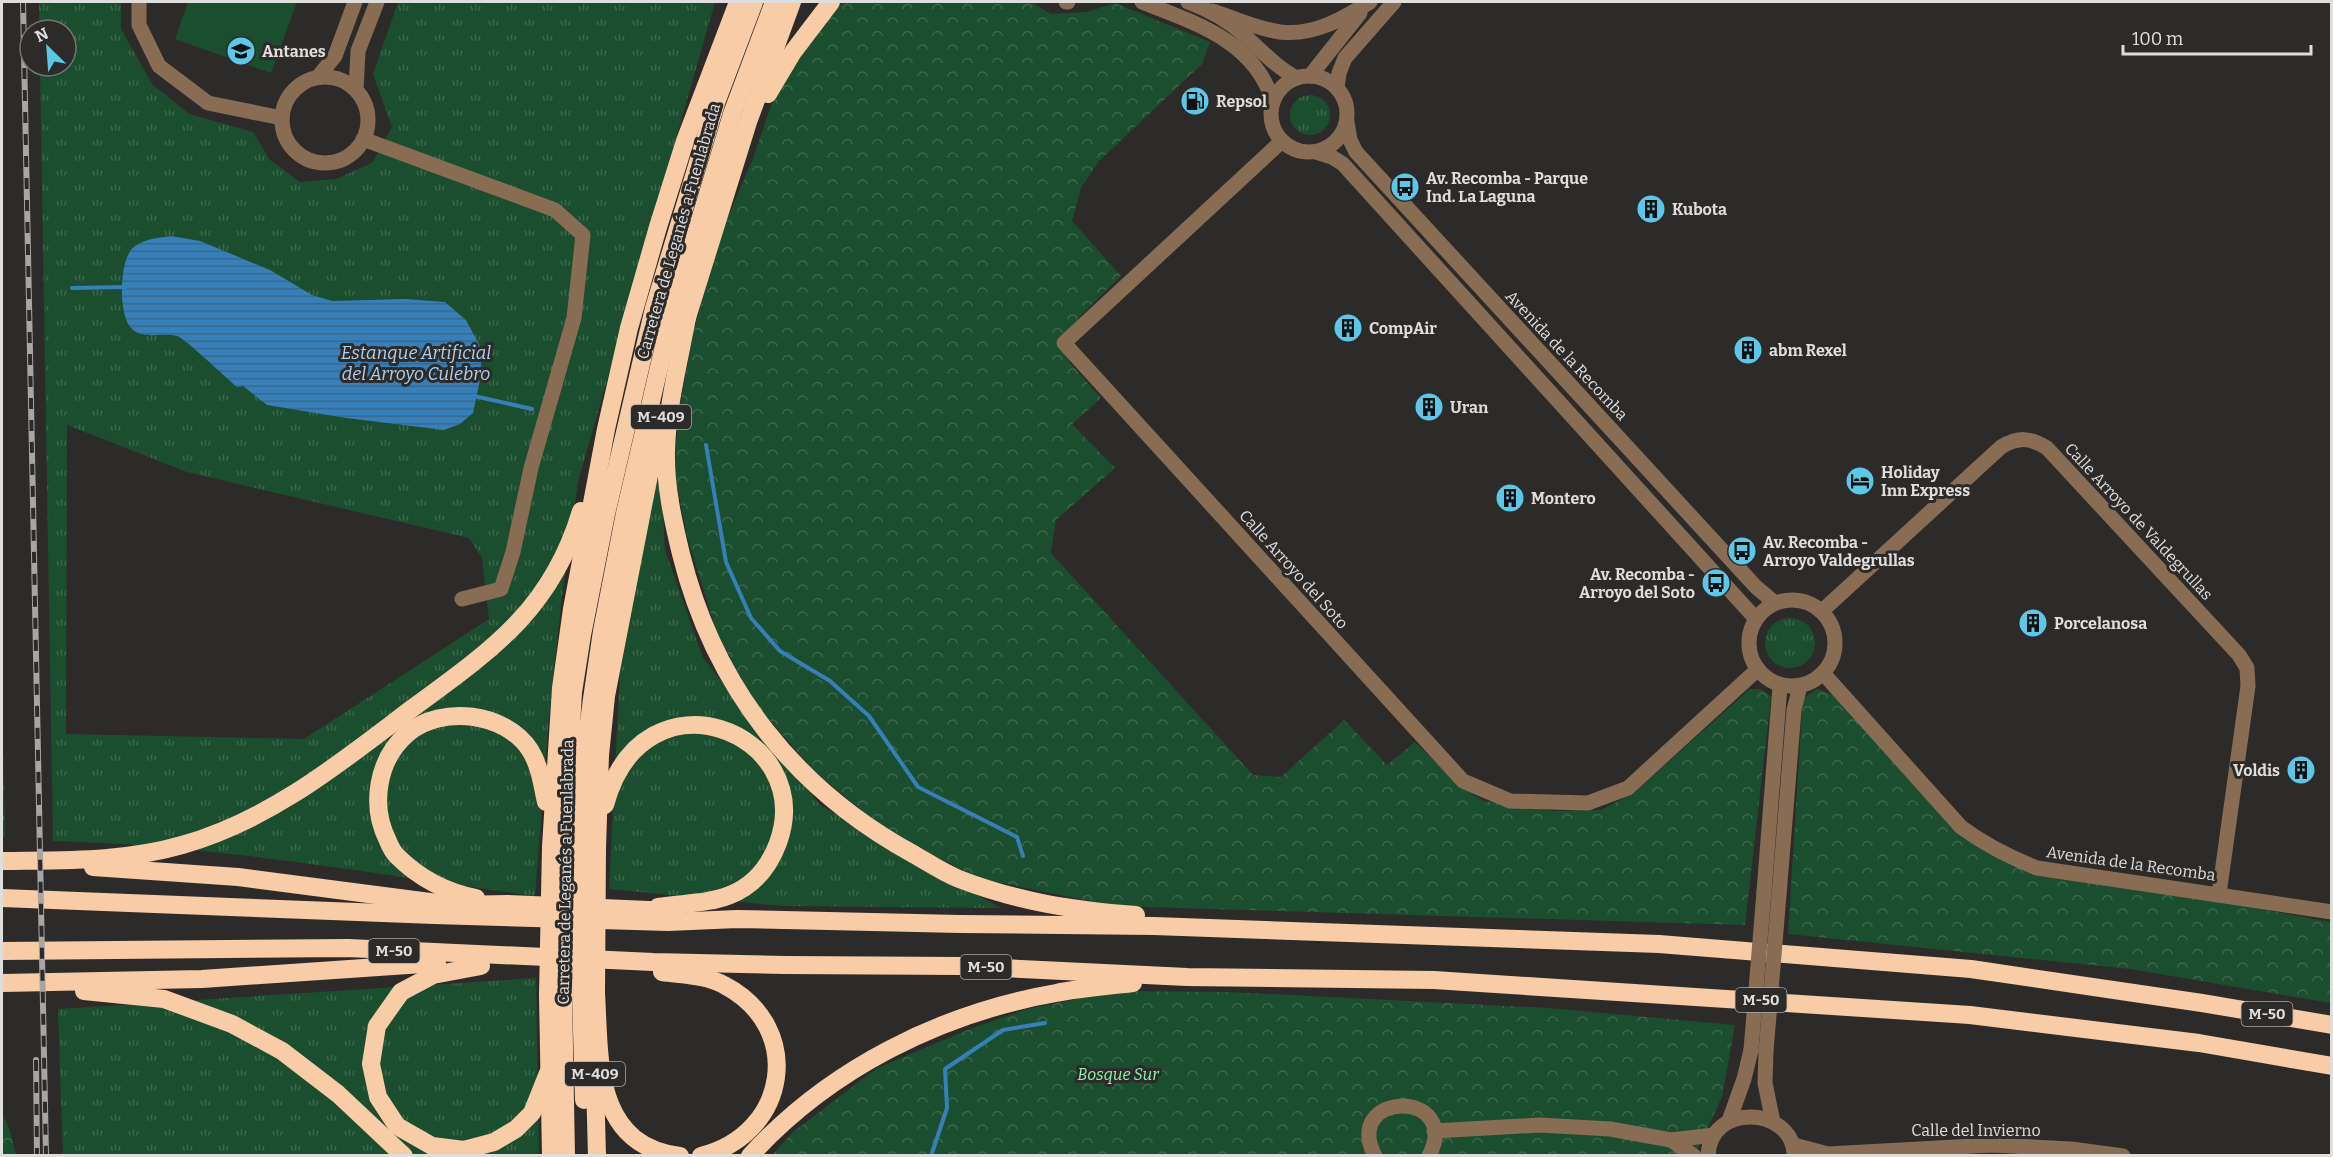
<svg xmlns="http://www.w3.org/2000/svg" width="2333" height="1157" viewBox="0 0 2333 1157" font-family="Bitter,serif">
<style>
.grass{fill:url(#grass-tufts);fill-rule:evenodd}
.forest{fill:url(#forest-crowns)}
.pitch{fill:#1b4e2e}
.water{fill:url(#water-rules)}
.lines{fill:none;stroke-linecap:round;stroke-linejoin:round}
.stream{stroke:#367fb9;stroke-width:4}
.minor{stroke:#896c54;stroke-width:15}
.highway{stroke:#f9cca8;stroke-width:18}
.rail-casing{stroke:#a8a6a5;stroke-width:6}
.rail{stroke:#2d2b29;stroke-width:4;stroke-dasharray:11;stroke-linecap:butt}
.minor-bridge{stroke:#896c54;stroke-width:15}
.highway-bridge{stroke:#f9cca8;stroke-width:18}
.labels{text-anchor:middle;stroke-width:6;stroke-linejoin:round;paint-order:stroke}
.shield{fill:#2d2b29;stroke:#aaa8a7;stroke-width:1.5}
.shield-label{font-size:15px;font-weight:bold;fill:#e0dedd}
.poi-label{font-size:16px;font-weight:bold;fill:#e0dedd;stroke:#2d2b29;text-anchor:start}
.street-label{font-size:16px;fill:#e0dedd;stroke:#2d2b29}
.park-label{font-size:16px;font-style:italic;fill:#89f7ad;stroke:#2d2b29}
.water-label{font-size:18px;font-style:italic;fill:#add0f0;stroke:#2d2b29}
</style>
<defs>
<pattern id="grass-tufts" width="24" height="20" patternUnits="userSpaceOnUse" patternTransform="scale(1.5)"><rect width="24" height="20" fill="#1b4e2e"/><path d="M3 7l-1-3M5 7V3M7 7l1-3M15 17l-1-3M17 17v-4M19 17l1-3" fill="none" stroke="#3c674c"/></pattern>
<pattern id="forest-crowns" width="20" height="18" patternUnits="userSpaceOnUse" patternTransform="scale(1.5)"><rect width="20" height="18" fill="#1b4e2e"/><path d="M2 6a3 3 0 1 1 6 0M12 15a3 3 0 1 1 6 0" fill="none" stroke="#3c674c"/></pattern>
<pattern id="water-rules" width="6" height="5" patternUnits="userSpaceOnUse" patternTransform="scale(1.5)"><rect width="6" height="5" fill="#367fb9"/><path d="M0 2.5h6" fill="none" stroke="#3b6789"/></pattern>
</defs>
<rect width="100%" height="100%" fill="#2d2b29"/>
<g class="grass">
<path d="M39,2H121V29L152,84L189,114L253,132L270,160L300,182L336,179L372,163L392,127L373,74L398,2H715L578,482L562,596L549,717L535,896C375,874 215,845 53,841L40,66H66V30H39ZM67,425L187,472L469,538L482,558L489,619L304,739L66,734Z"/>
<circle cx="1310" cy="115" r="20"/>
<polygon points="660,463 665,550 703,658 820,805 1001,908 782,906 609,889 620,673"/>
<circle cx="1790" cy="643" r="25"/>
<polygon points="2,693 5,837 2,837"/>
<polygon points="536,978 539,1155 63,1155 58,1009"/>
</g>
<g class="forest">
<polygon points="843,2 1031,2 1051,14 1087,12 1115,3 1210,42 1202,64 1099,161 1081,188 1072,221 1121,276 1079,317 1064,343 1070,363 1101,398 1072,424 1115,468 1056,520 1051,553 1253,775 1281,777 1344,720 1387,765 1415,742 1462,788 1484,801 1553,811 1601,810 1635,792 1750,689 1761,689 1771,697 1745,925 1115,906 977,878 884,829 812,769 752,700 716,630 688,540 673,468 681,400 694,329 721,233 752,161 773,100 794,62 828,18"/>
<polygon points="1817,689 1833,695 2007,862 2331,922 2331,1003 2130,969 1788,934 1802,712 1804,698"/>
<polygon points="1117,991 1228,992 1548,1008 1735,1025 1722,1097 1695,1155 771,1156 793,1132 877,1068 970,1029 1027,1009"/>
<polygon points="2,1113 10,1131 16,1155 2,1155"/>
</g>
<polygon class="pitch" points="188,2 297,2 271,73 175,39"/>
<path class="water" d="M171,236L200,241L270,270L312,295L332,301L405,299L445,302L466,320L482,350L480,380L473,413L460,424L444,430L346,418L267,405L243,386L237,387C227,379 185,338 177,336C163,332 144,340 132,329C118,316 120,268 129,253C137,239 158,238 171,236Z"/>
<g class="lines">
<g class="stream">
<polyline points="72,288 126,287"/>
<polyline points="474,396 532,409"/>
<polyline points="706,445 726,562 751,618 780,651 830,681 869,716 918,787 1017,837 1023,856"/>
<polyline points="931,1156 947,1108 945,1069 1003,1030 1045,1023"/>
</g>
<g class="minor">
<polyline points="139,2 139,25 159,66 208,103 282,118"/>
<polyline points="1066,2 1068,2"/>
<path d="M1142,2C1195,23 1255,41 1273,102"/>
<path d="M1188,2C1210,10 1228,20 1245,36C1262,51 1277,68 1297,78"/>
<path d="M1213,11C1234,18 1258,29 1280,32C1314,36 1342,19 1370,2"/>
<polyline points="1310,76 1360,13"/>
<circle cx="1309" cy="114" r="38"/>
<polyline points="318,77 335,56 355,2"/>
<circle cx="325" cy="120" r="43"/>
<polyline points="1337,88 1339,73 1345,58 1394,2"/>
<polyline points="356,90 358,51 377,2"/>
<polyline points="1347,122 1350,140 1356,152 1756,587 1775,603"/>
<polyline points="363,139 555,210 583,235 574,318 531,468 513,552 501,589 462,599"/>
<polyline points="1282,141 1064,343 1463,781 1510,801 1588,803 1628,788 1758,669"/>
<polyline points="1316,152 1332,157 1343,164 1756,619"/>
<circle cx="1792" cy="643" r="43"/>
<path d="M1822,611L2001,447C2018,437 2030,437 2047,448L2239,655L2247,668L2248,686L2219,894"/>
<path d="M1823,673L1961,827C1984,844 2009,857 2037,868L2332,912"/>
<polyline points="1764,892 1780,686"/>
<polyline points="1779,895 1794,710 1800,686"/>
<polyline points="1766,1051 1765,1083 1773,1122"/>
<polyline points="1729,1121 1744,1079 1751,1050"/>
<polyline points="1434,1131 1540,1125 1610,1129 1671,1140 1694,1156"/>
<polyline points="1671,1140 1714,1135"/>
<polyline points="1794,1145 1828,1154 1992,1145 2071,1149 2123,1156"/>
<path d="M1375,1156C1341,1090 1463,1089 1429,1156"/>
<path d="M1708,1156C1710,1102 1791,1107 1794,1153"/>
</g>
<g class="highway">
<polyline points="768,94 793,52 831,2"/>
<path d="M688,312C680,358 667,405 666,451C665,485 673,521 681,554C714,687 795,790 915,855C929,863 944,873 959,879C1019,902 1072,910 1136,915"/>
<polyline points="685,324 748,122 792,2"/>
<path d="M605,805C643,663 818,732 778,843C769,867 753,886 730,895C708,904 682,903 658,907"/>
<polyline points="551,847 561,688 572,609 606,429 629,328 658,227 685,141 738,2"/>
<polyline points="564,848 573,692 582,635 606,514 654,308 717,100 754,2"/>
<polyline points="582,848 586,746 592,699 602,631 625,513 671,316 732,114 774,2"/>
<polyline points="597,848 600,755 606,696 658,429"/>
<path d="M2,861C61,860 124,862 182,845C270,820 339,764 410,710C448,682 487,655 519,621C548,590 569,551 581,511"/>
<polyline points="93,867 238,877 453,905 508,904 672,911"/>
<polyline points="2,898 434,915 668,922 737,919 960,924 1154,926 1659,944 1971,969 2202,1003 2332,1025"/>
<path d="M476,898C446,892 419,878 397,856C393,852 390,846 388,841C370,806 377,759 408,733C442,705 505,712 530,750C540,766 542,784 546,802"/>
<polyline points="2,951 348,948 653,962 785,965 962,966 1187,977 1434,980 1970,1015 2199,1043 2332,1066"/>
<polyline points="481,966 433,975 401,992 377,1026 371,1064 378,1097 397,1126 432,1146 464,1150 494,1142 516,1129 532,1113 548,1073"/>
<path d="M662,972C682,975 706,975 724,985C805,1027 789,1134 701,1156"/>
<polyline points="2,983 202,979 437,963"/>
<polyline points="84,991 164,999 232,1024 282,1051 338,1094 404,1156"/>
<polyline points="581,993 584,1100"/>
<path d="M596,993C600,1059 593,1145 680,1156"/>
<polyline points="563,994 566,1156"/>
<polyline points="548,995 551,1156"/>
<polyline points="595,1082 597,1156"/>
<path d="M750,1156C829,1069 941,1013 1056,993C1081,988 1108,986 1133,983"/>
</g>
<g class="rail-casing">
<g id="rail">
<polyline points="23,2 46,1156"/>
<polyline points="36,1060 37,1156"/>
</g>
</g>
<use href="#rail" class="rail"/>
<g class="minor-bridge">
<polyline points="1751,1050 1764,892"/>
<polyline points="1766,1051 1779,895"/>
</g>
<g class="highway-bridge">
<polyline points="581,993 582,848"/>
<polyline points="596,993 597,848"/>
<polyline points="563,994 564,848"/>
<polyline points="548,995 551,847"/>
</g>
</g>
<defs>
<g id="school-disc" transform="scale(1.5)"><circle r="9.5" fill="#5cc7e7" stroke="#2d2b29"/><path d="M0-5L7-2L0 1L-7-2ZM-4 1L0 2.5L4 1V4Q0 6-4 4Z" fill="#111"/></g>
<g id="fuel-disc" transform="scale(1.5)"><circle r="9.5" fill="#5cc7e7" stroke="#2d2b29"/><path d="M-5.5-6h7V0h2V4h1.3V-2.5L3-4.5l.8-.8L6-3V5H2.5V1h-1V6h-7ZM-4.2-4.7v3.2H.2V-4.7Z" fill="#111"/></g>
<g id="bus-disc" transform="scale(1.5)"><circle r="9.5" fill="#5cc7e7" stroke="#2d2b29"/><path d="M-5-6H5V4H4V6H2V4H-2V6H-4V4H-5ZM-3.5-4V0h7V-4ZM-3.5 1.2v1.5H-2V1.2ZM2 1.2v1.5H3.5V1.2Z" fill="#111"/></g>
<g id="building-disc" transform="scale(1.5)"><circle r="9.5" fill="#5cc7e7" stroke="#2d2b29"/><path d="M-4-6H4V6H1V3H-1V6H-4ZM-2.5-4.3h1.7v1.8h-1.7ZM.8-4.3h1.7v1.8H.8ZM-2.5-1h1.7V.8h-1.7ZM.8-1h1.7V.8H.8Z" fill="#111"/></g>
<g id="hotel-disc" transform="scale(1.5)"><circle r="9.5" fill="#5cc7e7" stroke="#2d2b29"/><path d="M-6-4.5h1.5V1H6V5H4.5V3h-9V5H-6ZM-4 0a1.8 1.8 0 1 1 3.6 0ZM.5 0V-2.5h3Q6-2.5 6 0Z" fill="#111"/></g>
</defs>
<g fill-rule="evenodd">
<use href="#school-disc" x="241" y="51"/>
<use href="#fuel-disc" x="1195" y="101"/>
<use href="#bus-disc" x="1405" y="187"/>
<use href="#building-disc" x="1651" y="209"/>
<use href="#building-disc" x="1348" y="328"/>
<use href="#building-disc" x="1748" y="350"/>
<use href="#building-disc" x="1429" y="407"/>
<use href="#hotel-disc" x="1860" y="481"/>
<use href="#building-disc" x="1510" y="498"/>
<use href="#bus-disc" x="1742" y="551"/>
<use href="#bus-disc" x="1716" y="583"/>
<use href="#building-disc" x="2033" y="623"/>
<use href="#building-disc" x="2301" y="770"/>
</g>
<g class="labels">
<g class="shield">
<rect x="631" y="405" width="60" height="24" rx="4.5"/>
<rect x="368.5" y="939" width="51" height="24" rx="4.5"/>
<rect x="960.5" y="955" width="51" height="24" rx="4.5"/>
<rect x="1735.5" y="988" width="51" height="24" rx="4.5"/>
<rect x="2241.5" y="1002" width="51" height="24" rx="4.5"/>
<rect x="565" y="1062" width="60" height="24" rx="4.5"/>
</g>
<g class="shield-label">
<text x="661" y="422">M-409</text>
<text x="394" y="956">M-50</text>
<text x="986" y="972">M-50</text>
<text x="1761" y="1005">M-50</text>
<text x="2267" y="1019">M-50</text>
<text x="595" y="1079">M-409</text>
</g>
<g class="poi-label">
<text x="262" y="57">Antanes</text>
<text x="1216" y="107">Repsol</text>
<text x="1426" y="184">Av. Recomba - Parque<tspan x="1426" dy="18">Ind. La Laguna</tspan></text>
<text x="1672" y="215">Kubota</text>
<text x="1369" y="334">CompAir</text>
<text x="1769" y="356">abm Rexel</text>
<text x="1450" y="413">Uran</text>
<text x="1881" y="478">Holiday<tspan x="1881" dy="18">Inn Express</tspan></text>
<text x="1531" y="504">Montero</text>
<text x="1763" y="548">Av. Recomba -<tspan x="1763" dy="18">Arroyo Valdegrullas</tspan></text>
<text x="1695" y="580" text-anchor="end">Av. Recomba -<tspan x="1695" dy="18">Arroyo del Soto</tspan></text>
<text x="2054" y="629">Porcelanosa</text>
<text x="2280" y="776" text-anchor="end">Voldis</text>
</g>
<g class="street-label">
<text transform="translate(678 231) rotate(-74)" y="6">Carretera de Leganés a Fuenlabrada</text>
<text transform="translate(1567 355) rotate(47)" y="6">Avenida de la Recomba</text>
<text transform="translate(2139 521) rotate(47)" y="6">Calle Arroyo de Valdegrullas</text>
<text transform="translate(1294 569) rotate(48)" y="6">Calle Arroyo del Soto</text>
<text transform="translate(2131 863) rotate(8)" y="6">Avenida de la Recomba</text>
<text transform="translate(565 872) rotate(-89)" y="6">Carretera de Leganés a Fuenlabrada</text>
<text x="1976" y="1136">Calle del Invierno</text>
</g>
<g class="park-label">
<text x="1118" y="1080">Bosque Sur</text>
</g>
<g class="water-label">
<text x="416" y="359">Estanque Artificial<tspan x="416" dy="21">del Arroyo Culebro</tspan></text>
</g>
</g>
<rect width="2333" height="1157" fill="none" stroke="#e0dedd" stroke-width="6"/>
<g transform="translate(48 48) rotate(335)"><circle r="28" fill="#2d2b29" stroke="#757371" stroke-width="1.5"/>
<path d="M0-4.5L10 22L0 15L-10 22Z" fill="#5cc7e7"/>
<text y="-9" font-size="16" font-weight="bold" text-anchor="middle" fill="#e0dedd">N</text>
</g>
<path d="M2123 45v9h188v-9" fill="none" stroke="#e0dedd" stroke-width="3"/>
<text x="2132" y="45" font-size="18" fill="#e0dedd" stroke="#2d2b29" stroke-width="4.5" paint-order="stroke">100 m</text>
</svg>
